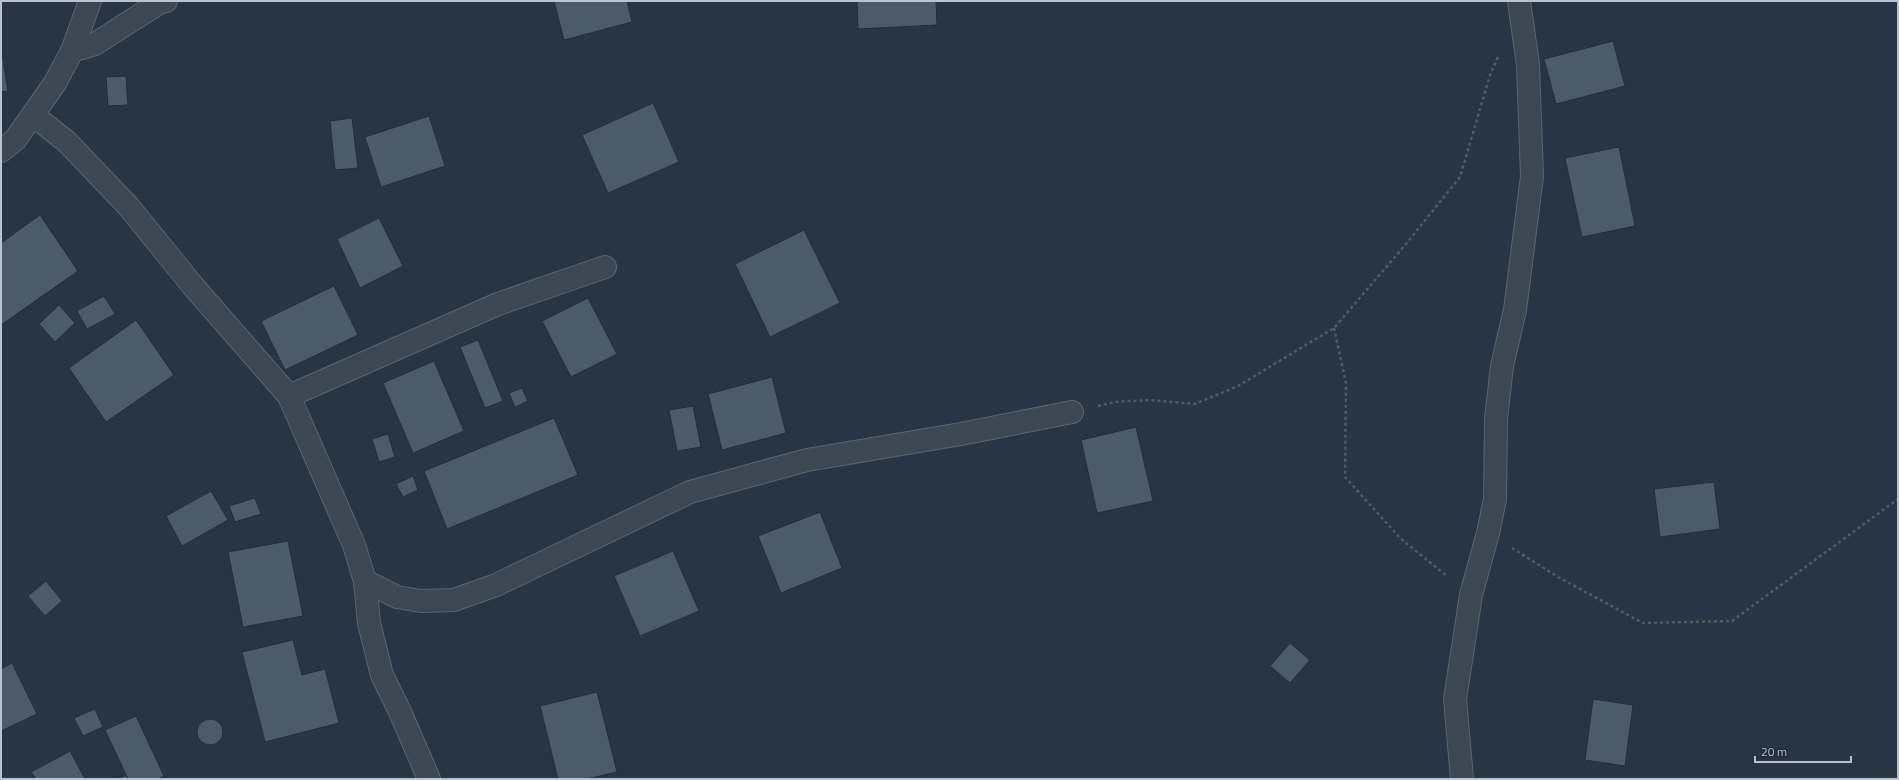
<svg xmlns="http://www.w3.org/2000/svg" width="1899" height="780" viewBox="0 0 1899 780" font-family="'Titillium Web',sans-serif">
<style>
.building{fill:#4c5b6a;stroke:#232e3b}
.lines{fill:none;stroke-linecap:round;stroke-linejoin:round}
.minor-casing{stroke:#5b6571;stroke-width:24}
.path{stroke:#486061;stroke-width:2.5;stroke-dasharray:3 3;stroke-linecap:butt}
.minor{stroke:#3c4754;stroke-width:22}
</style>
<rect width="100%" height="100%" fill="#283544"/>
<g class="building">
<polygon points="554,1 627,1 632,22 564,40"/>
<polygon points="857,1 936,1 937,25 858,29"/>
<polygon points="1613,41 1625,86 1556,104 1544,59"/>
<polygon points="1,47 8,91 1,92"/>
<polygon points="126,76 128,105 108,106 106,77"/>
<polygon points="653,103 679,162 608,193 582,135"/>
<polygon points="429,116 445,166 381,187 365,137"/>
<polygon points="352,118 358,168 335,170 330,121"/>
<polygon points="1619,147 1635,226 1582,237 1565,158"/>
<polygon points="40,215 78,271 1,325 1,243"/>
<polygon points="379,218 403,266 360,288 337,239"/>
<polygon points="804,230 840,303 770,337 735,264"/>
<polygon points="334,286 358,335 285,370 261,321"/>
<polygon points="104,296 115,314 87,329 77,311"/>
<polygon points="588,298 617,354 571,377 542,321"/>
<polygon points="59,305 75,323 55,342 39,324"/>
<polygon points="136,320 174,375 106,422 69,368"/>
<polygon points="478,340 503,401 485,408 460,347"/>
<polygon points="434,361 464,431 413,453 383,383"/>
<polygon points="772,377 786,433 722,450 708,394"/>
<polygon points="522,388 528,401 515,407 509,393"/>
<polygon points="693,406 701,447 677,451 669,410"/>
<polygon points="554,418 578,475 447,529 424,471"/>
<polygon points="1136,427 1153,501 1097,513 1081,440"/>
<polygon points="388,434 395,457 379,462 372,439"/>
<polygon points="413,476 418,490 403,497 396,484"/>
<polygon points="1714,482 1720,529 1660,537 1654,489"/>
<polygon points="211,491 228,520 182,546 166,516"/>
<polygon points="255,498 261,514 235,522 229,506"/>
<polygon points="820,512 842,568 781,593 758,536"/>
<polygon points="288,541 303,616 243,627 228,552"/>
<polygon points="673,551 699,611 640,636 614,576"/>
<polygon points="46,581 62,601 45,616 28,596"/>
<polygon points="293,640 302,675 325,669 339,723 265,742 242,652"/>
<polygon points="1290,643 1310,660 1290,683 1270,666"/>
<polygon points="12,663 37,714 1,731 1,669"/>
<polygon points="597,692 617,772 587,779 558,779 540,706"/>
<polygon points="1593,699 1633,705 1625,766 1585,760"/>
<polygon points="95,709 103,727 83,736 74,718"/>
<polygon points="136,716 164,776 158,779 128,779 105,730"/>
<circle cx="210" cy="732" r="13"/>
<polygon points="70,751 85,779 36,779 31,772"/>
<polygon points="126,775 128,779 117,779"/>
</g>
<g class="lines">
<g class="minor-casing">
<g id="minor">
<polyline points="72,51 95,44 159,3 166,1"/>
<polyline points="33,115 67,142 129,207 193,286 289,396 354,545 365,581 369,623 382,675 401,714 429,779"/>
<polyline points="1,151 15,140 55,83 72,51 90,1"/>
<polyline points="289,396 498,304 605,267"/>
<polyline points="365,581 397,597 421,601 454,600 496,585 690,492 807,460 961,434 1072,412"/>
<polyline points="1462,779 1455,699 1471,595 1488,533 1495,499 1496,419 1502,366 1515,310 1532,176 1528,65 1519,1"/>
</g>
</g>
<g class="path">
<polyline points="1334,328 1346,383 1345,477 1401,539 1448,577"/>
<polyline points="1098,406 1115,402 1149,400 1195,404 1238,386 1334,328 1406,244 1460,177 1490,75 1498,57"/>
<polyline points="1512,548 1558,577 1643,623 1732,621 1898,499"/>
</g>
<use href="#minor" class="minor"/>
</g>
<rect width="1899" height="780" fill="none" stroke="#bac2cd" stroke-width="4"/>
<path d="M1755 756v6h96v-6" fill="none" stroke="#bac2cd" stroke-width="2"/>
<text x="1761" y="756" font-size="12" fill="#bac2cd" stroke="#202c39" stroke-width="3" paint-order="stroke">20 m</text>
</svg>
